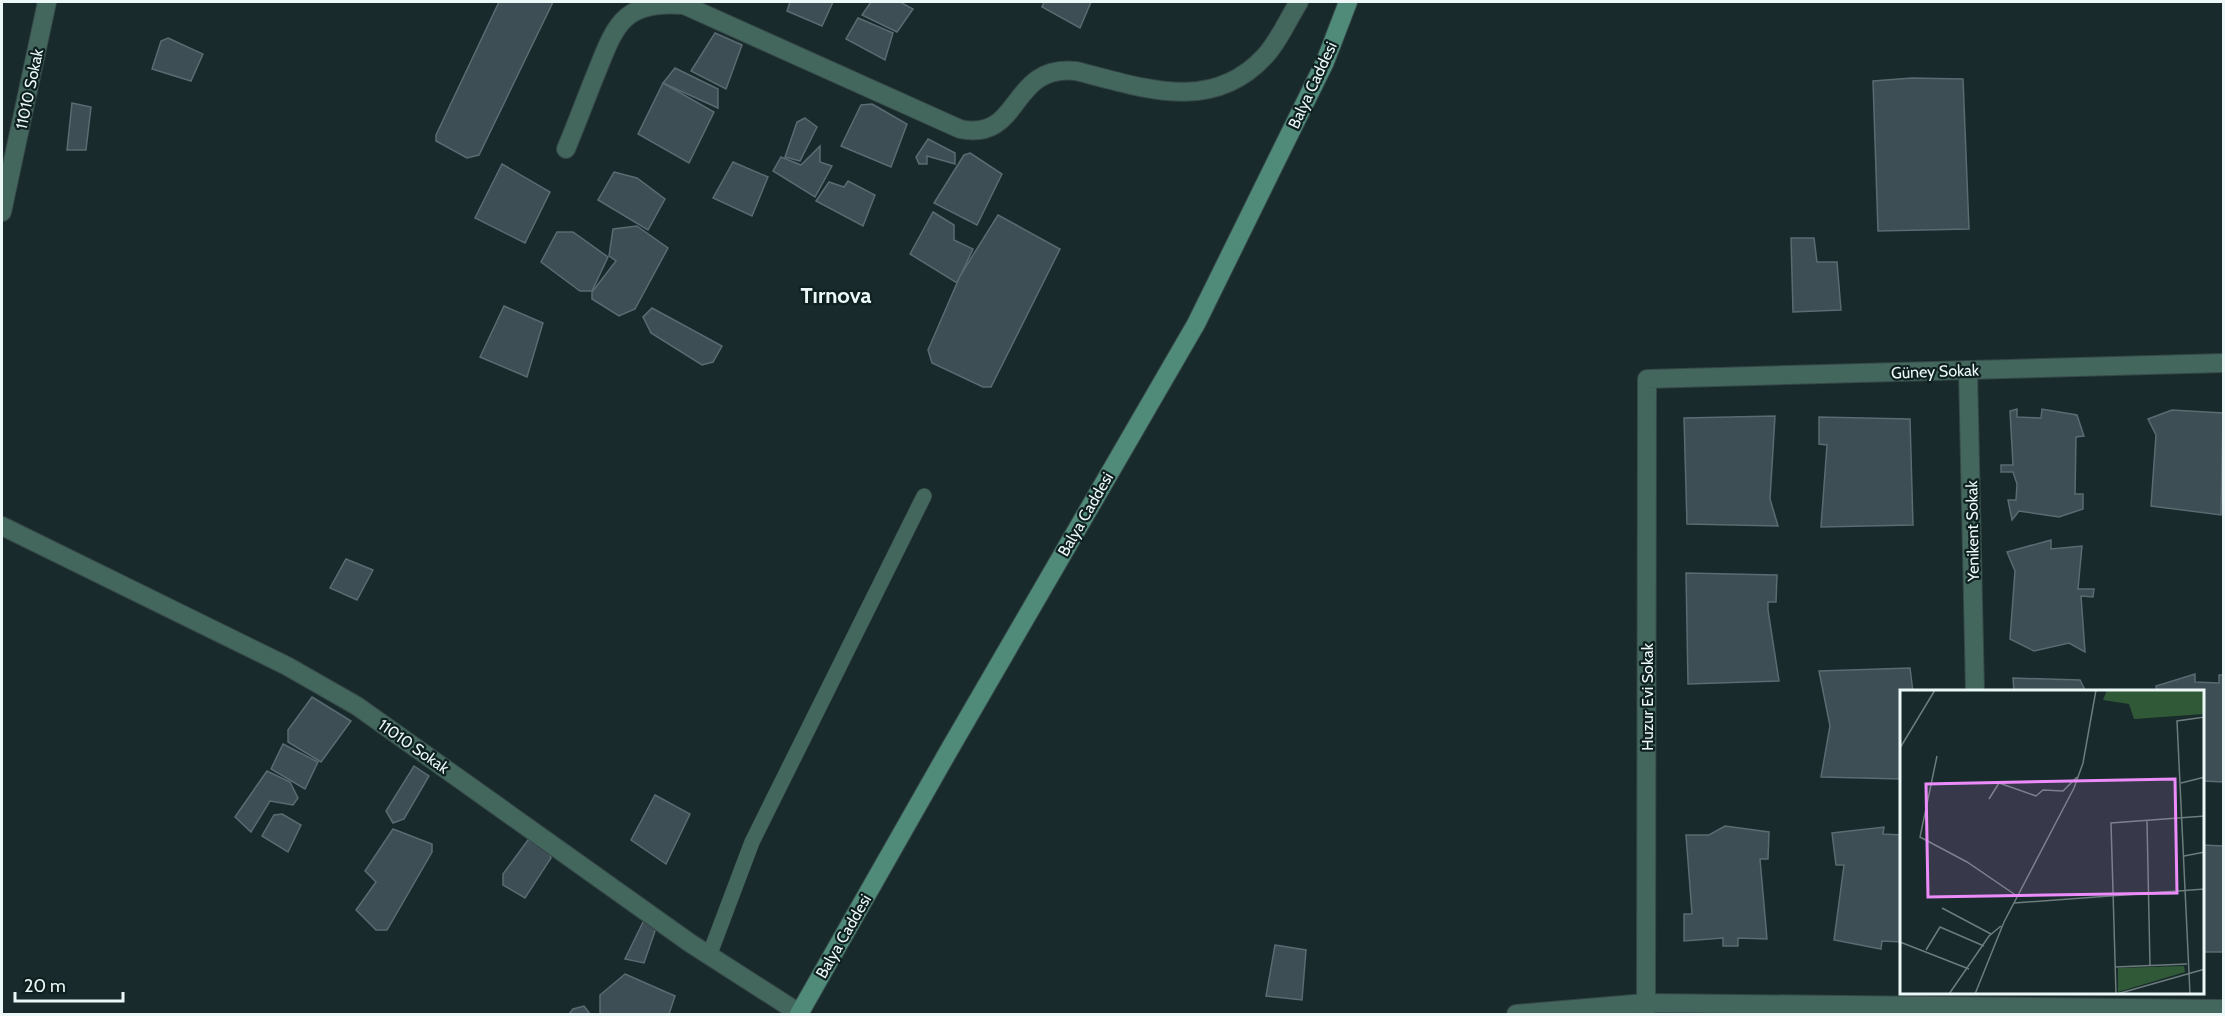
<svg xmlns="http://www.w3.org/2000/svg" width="2225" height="1016" viewBox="0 0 2225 1016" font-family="Cabin,sans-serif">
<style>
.building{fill:#3e4e55;stroke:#5a6b72;stroke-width:1.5}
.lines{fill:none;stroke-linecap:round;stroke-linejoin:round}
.lane-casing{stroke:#364748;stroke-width:16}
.street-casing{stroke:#364748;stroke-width:20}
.secondary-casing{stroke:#364748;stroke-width:20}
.lane{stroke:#43675c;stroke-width:15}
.street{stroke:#43675c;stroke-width:18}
.secondary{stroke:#508b79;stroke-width:18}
.labels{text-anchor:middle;stroke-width:4.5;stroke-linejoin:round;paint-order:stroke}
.street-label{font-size:16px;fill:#ecf8f8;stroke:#0f2021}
.district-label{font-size:22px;font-weight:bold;fill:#ecf8f8;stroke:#0f2021}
.inset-road{fill:none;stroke:#6d7c7d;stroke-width:1.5}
.view{fill:#ec8cfa;fill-opacity:0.15;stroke:#ec8cfa;stroke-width:3}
.inset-edge{fill:none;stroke:#ecf8f8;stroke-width:3}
</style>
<rect width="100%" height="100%" fill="#182a2b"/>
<g class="building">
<polygon points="499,2 553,2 479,155 467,158 436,141 436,135"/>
<polygon points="790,2 833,2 822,26 787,11"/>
<polygon points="871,2 900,2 913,9 897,32 862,15"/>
<polygon points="1044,2 1091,2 1080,28 1042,7"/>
<polygon points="858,18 893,33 885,60 846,39"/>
<polygon points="715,33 742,45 726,89 691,71"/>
<polygon points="168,38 203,54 191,81 152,69 161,41"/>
<polygon points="675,68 718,89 718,108 663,83"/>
<polygon points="1912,78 1963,79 1969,229 1878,231 1873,81"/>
<polygon points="663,83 714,112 689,163 638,134"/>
<polygon points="72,103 91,107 86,150 67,150"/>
<polygon points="872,104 907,124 891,167 841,146 861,105"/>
<polygon points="805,118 817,127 800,161 785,157 797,122"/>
<polygon points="928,139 955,153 955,164 927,156 927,164 919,164 916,157"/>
<polygon points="820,146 820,162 832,166 815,197 773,171 781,157 801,165"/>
<polygon points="970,153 1002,174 977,225 934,203 964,155"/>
<polygon points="733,162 768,177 752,216 713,198"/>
<polygon points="502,164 550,192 525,243 475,218"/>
<polygon points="614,172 637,178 665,199 648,230 598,200"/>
<polygon points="848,181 875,195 863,226 816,201 829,182 844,187"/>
<polygon points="933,212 954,225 954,240 973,249 957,283 910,254"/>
<polygon points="998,215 1060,249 991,387 983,387 932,363 928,350 960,276"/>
<polygon points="637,226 668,248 635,309 619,316 592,299 592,292 616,261 609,256 613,229"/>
<polygon points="557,232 573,232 608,257 592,291 580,291 541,262"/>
<polygon points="1791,238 1814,238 1817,262 1837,262 1841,310 1793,312"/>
<polygon points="504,306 543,323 527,377 480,357"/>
<polygon points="652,308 722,346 713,362 702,365 651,333 643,317"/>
<polygon points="2017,409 2017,417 2041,418 2042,409 2077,415 2084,436 2076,437 2075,494 2083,494 2083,509 2059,517 2019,511 2012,520 2008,500 2016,500 2017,484 2013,472 2001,472 2001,465 2013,465 2010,411"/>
<polygon points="2172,410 2223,413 2221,515 2151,506 2156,435 2148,419"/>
<polygon points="1775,416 1770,499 1778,526 1687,524 1684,418"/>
<polygon points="1819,417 1910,419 1913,525 1821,527 1827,445 1819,444"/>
<polygon points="2051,540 2051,549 2082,546 2078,589 2094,589 2093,597 2081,596 2085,652 2069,643 2034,651 2010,639 2015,571 2007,552"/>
<polygon points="346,559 373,570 357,600 330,588"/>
<polygon points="1686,573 1777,575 1776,602 1768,602 1768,610 1779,681 1688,684"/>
<polygon points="1910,668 1913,692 1901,692 1901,779 1821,777 1830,726 1819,671"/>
<polygon points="2195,674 2195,682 2219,683 2219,675 2224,675 2224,782 2202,781 2202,692 2157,692 2156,686"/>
<polygon points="2013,678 2080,680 2086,692 2014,692"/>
<polygon points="312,697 351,721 321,762 288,742 288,730"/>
<polygon points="283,744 318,762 305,789 271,769"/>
<polygon points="414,766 429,776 404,819 393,823 386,811"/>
<polygon points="267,771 290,782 298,798 293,805 270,801 251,832 235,817"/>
<polygon points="655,795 690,814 666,864 631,840"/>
<polygon points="282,814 301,825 288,852 262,836 274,815"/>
<polygon points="1725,826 1769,832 1768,859 1760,859 1767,939 1738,938 1738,946 1723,946 1723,938 1684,941 1684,914 1692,914 1686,835 1709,835"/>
<polygon points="1884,827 1883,834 1901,835 1901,942 1882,941 1881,949 1834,940 1844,865 1836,865 1832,833"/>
<polygon points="393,829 432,844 432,852 387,930 376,930 356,910 376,882 365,871"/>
<polygon points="528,840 547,847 551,858 525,898 503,885 503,874"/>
<polygon points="2202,845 2224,846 2224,952 2203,952 2203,959"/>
<polygon points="644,920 656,928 644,963 625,959"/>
<polygon points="1275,945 1306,950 1302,1000 1266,996"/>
<polygon points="625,974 675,996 669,1014 600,1014 600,995"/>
<polygon points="584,1006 590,1014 569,1014 573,1009"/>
</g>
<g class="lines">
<g class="lane-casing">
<polyline id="lane" points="709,956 752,842 924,496"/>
</g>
<g class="street-casing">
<g id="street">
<path d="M566,149C576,125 585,101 595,76C615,27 621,0 684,5L960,129C1023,142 1008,64 1076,71C1141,87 1211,115 1265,56C1279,41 1288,19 1299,2"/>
<polyline points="2,212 47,2"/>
<polyline points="1968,370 1975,692"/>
<polyline points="2,526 287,666 357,706 690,943 799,1013"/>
<polyline points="1516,1014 1646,1003 2224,1009"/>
<polyline points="1646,1014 1647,379 2224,363"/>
</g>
</g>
<g class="secondary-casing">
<polyline id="secondary" points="799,1014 948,752 1196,324 1325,62 1348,2"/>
</g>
<use href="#lane" class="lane"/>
<use href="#street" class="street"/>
<use href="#secondary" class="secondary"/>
</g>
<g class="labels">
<g class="street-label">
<text transform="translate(1312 85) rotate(-65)" y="6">Balya Caddesi</text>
<text transform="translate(29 89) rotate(-78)" y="6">11010 Sokak</text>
<text transform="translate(1935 371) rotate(-2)" y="6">Güney Sokak</text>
<text transform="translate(1085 514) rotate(-60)" y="6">Balya Caddesi</text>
<text transform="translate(1972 531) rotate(-91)" y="6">Yenikent Sokak</text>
<text transform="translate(1647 697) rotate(-90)" y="6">Huzur Evi Sokak</text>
<text transform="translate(414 746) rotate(35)" y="6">11010 Sokak</text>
<text transform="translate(843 936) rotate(-60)" y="6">Balya Caddesi</text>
</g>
<g class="district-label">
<text x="836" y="303">Tırnova</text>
</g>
</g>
<g transform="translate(1900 690)">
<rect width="304" height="304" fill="#182a2b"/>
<path d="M207,0H303L304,24L234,29L229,14L203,10ZM284,276L285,282L218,302V278Z" fill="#305a37"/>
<path class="inset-road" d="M0,58L35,0M37,66L20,147L67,172L117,206M281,93L305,87M89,109L99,93L136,106L143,100L163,101L177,87M247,131L250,276M284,166L305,162M114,213L305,199M42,218L91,244M0,252L69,279M26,260L40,237L84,256M215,277L287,274M49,304L89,246L101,236M75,304L104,232L174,98L183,73L196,0M216,304L211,133L305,126M217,304L305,279M290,304L277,31L305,27"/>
<path class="view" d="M275,89L277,203L28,207L26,94Z"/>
<rect width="304" height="304" class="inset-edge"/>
</g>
<rect width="2225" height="1016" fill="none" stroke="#ecf8f8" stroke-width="6"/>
<path d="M15 992v9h108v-9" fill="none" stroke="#ecf8f8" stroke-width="3"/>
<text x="24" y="992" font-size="18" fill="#ecf8f8" stroke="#0f2021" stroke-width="4.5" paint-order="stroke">20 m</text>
</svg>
